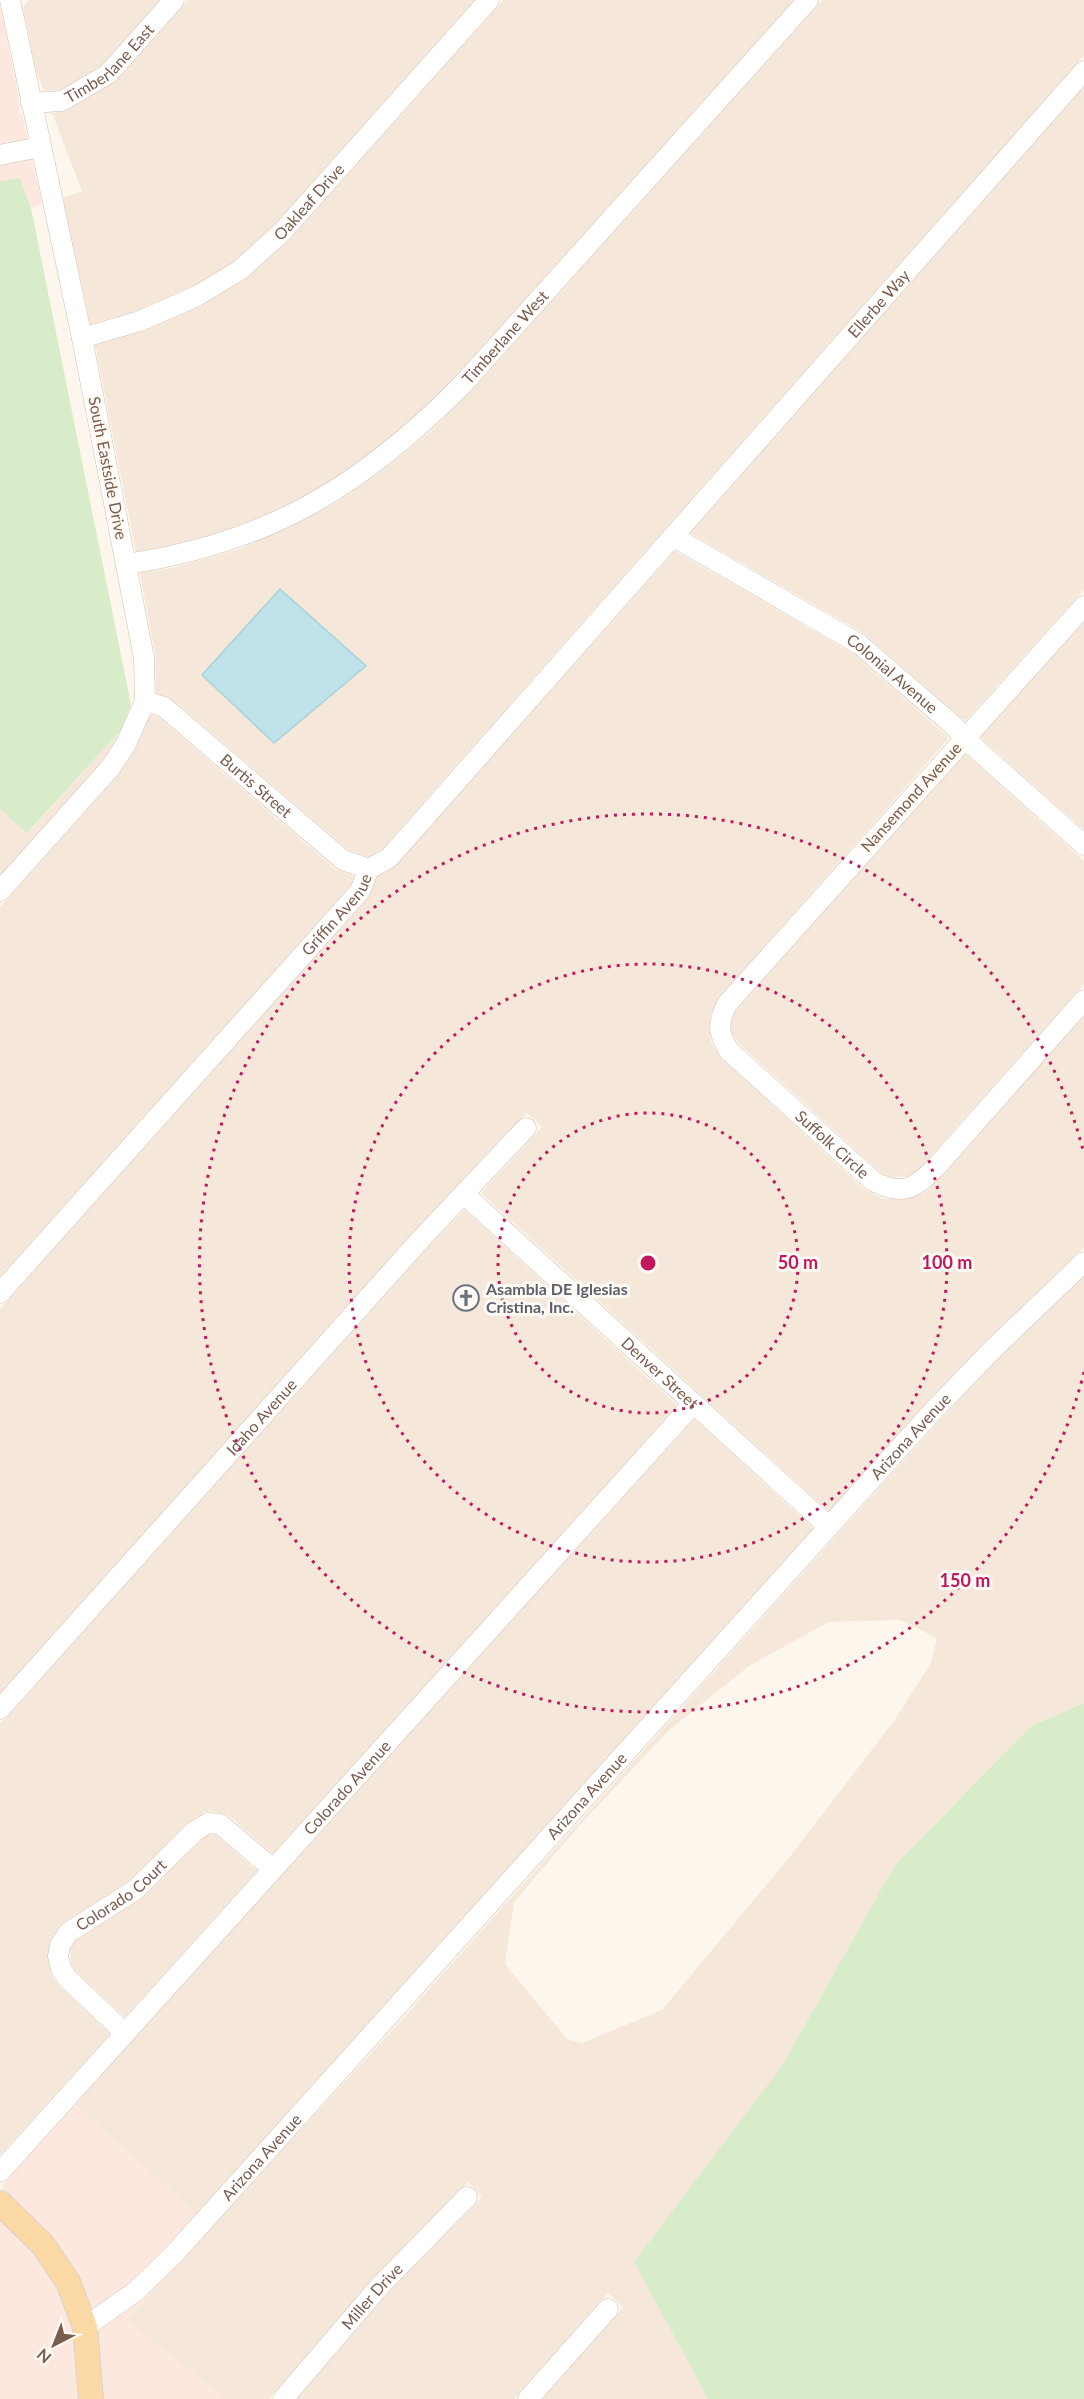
<svg xmlns="http://www.w3.org/2000/svg" width="1084" height="2399" viewBox="0 0 1084 2399" font-family="Lato,sans-serif">
<style>
.residential{fill:#f5e8da;fill-rule:evenodd}
.commercial{fill:#fde8e0}
.green{fill:#d8ecc9}
.water{fill:#bfe3e8;stroke:#a5d3da;stroke-width:1.5}
.lines{fill:none;stroke-linecap:round;stroke-linejoin:round}
.minor-casing{stroke:#d1beb0;stroke-width:21}
.major-casing{stroke:#dad1cd;stroke-width:26}
.minor{stroke:#fff;stroke-width:20}
.major{stroke:#fbd9a5;stroke-width:24}
.ring{fill:none;stroke:#c2185b;stroke-width:3;stroke-dasharray:3 6}
.labels{text-anchor:middle;stroke-width:6;stroke-linejoin:round;paint-order:stroke}
.street-label{font-size:16px;fill:#7a5c4d;stroke:#fffaf3}
.worship-label{font-size:16px;font-weight:bold;fill:#5b616d;stroke:#fffaf3;text-anchor:start}
.centre{fill:#c2185b;stroke:#fffaf3;stroke-width:3}
.ring-label{font-size:18px;text-anchor:middle;font-weight:bold;fill:#c2185b;stroke:#fffaf3;stroke-width:6;stroke-linejoin:round;paint-order:stroke}
</style>
<rect width="100%" height="100%" fill="#fdf6ec"/>
<g class="residential">
<polygon points="29,0 160,0 102,66 60,90 44,91 35,67 23,7"/>
<polygon points="188,0 475,0 275,225 235,261 193,286 137,311 90,324 63,198 82,191 52,113 66,111 116,81"/>
<polygon points="503,0 794,0 455,378 416,417 373,452 331,482 279,509 233,529 169,547 136,552 95,345 143,331 202,305 247,278 289,240"/>
<polygon points="822,0 1084,0 1084,55 382,849 369,857 349,850 172,699 156,693 155,654 140,573 172,568 237,550 287,528 341,500 385,469 430,432 470,392"/>
<polygon points="1084,86 1084,590 965,721 865,634 690,533"/>
<polygon points="675,551 852,653 949,738 724,992 710,1015 711,1042 722,1059 865,1190 884,1199 904,1199 925,1193 944,1173 1084,1016 1084,1247 986,1341 829,1512 481,1193 542,1127 527,1113 413,1233 0,1694 0,1309 367,898 377,876 396,864"/>
<polygon points="1084,621 1084,830 979,736"/>
<polygon points="150,715 158,717 335,869 355,876 351,886 0,1277 0,907 119,774 136,748"/>
<polygon points="121,730 103,761 0,876 0,809 28,833"/>
<polygon points="964,753 1084,861 1084,984 913,1176 890,1177 880,1172 738,1043 731,1031 731,1020 736,1010"/>
<polygon points="465,1210 678,1406 273,1854 228,1815 210,1811 203,1813 187,1823 129,1882 60,1926 51,1939 48,1955 52,1976 60,1987 110,2034 0,2155 0,1724 428,1247"/>
<path d="M1084,1276V1703L1031,1726L894,1866L782,2066L665,2319L708,2399H542L623,2307L608,2293L514,2399H296L387,2294L482,2197L468,2182L377,2275L269,2399H226L126,2320L397,2025L941,1419L1000,1356ZM900,1620L937,1638L931,1663L894,1721L788,1859L662,2010L582,2043L567,2039L505,1964L514,1902L578,1827L668,1731L749,1666L829,1622Z"/>
<polygon points="694,1419 814,1529 197,2214 74,2104"/>
<polygon points="209,1834 215,1834 257,1871 125,2017 76,1971 71,1964 70,1948 76,1939 142,1898 201,1839"/>
</g>
<g class="commercial">
<polygon points="0,5 20,105 19,114 22,114 42,204 31,208 20,178 0,181"/>
<polygon points="74,2104 197,2214 130,2283 91,2310 52,2238 1,2188 11,2174"/>
<polygon points="0,2220 35,2253 58,2288 75,2332 80,2399 0,2399"/>
<polygon points="157,2285 126,2320 226,2399 102,2399 97,2331 142,2300"/>
</g>
<g class="green">
<polygon points="20,178 31,208 131,705 121,730 27,833 0,809 0,181"/>
<polygon points="1084,1703 1084,2399 708,2399 634,2262 782,2066 894,1866 1031,1726"/>
</g>
<polygon class="water" points="280,589 366,666 274,743 202,675"/>
<g class="lines">
<g class="minor-casing">
<g id="minor">
<path id="s1" d="M31,103L62,101L108,74L174,0"/>
<polyline points="0,155 40,147"/>
<path id="s2" d="M82,338L140,321L197,296L240,270L282,232L489,0"/>
<path id="s3" d="M674,537L859,644L954,726L964,738L1084,845"/>
<path id="s4" d="M127,564C269,543 362,486 462,385L808,0"/>
<path id="s5" d="M1084,606L727,1004C717,1025 718,1032 729,1051L873,1181C903,1197 915,1188 937,1166L1084,1000"/>
<path id="s6" d="M145,701L164,707L343,860L369,869"/>
<polyline points="0,891 111,767 126,744 145,701 144,658 82,338 10,0"/>
<path id="s7" d="M465,1195L829,1527"/>
<path id="s8" d="M0,1293L360,891L369,869L389,858L1084,71"/>
<path id="s9" d="M0,1709L420,1240L526,1128"/>
<path id="s10" d="M125,2033L68,1979L61,1969L58,1956L60,1945L69,1932L135,1890L195,1831L208,1823L220,1824L273,1869"/>
<path id="s11" d="M0,2172L693,1404"/>
<path id="s12" d="M85,2327L136,2291L175,2253L933,1411L993,1349L1084,1262"/>
<path id="s13" d="M283,2399L379,2287L467,2197"/>
<polyline points="528,2399 608,2309"/>
</g>
</g>
<g class="major-casing">
<polyline id="major" points="0,2203 43,2245 68,2282 85,2327 91,2399"/>
</g>
<use href="#minor" class="minor"/>
<use href="#major" class="major"/>
</g>
<g class="ring">
<circle cx="648" cy="1263" r="150"/>
<circle cx="648" cy="1263" r="299"/>
<path d="M1084 1372A449 449 0 1 1 1084 1154"/>
</g>
<defs>
<g id="church-ring" transform="scale(1.35)"><circle r="9.5" fill="#fffaf3" stroke="#6b7280" stroke-width="1.5"/><path d="M-1.2-6h2.4v3.5h3.3v2.4h-3.3V6h-2.4V-.1h-3.3v-2.4h3.3Z" fill="#6b7280"/></g>
</defs>
<g fill-rule="evenodd">
<use href="#church-ring" x="466" y="1298"/>
</g>
<g class="labels">
<g class="street-label">
<text dy="6" stroke="none"><textPath href="#s1" startOffset="92">Timberlane East</textPath></text>
<text dy="6" stroke="none"><textPath href="#s2" startOffset="270">Oakleaf Drive</textPath></text>
<text dy="6" stroke="none"><textPath href="#s8" startOffset="1326">Ellerbe Way</textPath></text>
<text dy="6" stroke="none"><textPath href="#s4" startOffset="452">Timberlane West</textPath></text>
<text transform="translate(108 468) rotate(79)" y="6">South Eastside Drive</text>
<text dy="6" stroke="none"><textPath href="#s3" startOffset="258">Colonial Avenue</textPath></text>
<text dy="6" stroke="none"><textPath href="#s6" startOffset="141">Burtis Street</textPath></text>
<text transform="translate(911 797) rotate(-48)" y="6">Nansemond Avenue</text>
<text dy="6" stroke="none"><textPath href="#s8" startOffset="507">Griffin Avenue</textPath></text>
<text dy="6" stroke="none"><textPath href="#s5" startOffset="724">Suffolk Circle</textPath></text>
<text dy="6" stroke="none"><textPath href="#s7" startOffset="264">Denver Street</textPath></text>
<text dy="6" stroke="none"><textPath href="#s9" startOffset="392">Idaho Avenue</textPath></text>
<text dy="6" stroke="none"><textPath href="#s12" startOffset="1216">Arizona Avenue</textPath></text>
<text dy="6" stroke="none"><textPath href="#s11" startOffset="518">Colorado Avenue</textPath></text>
<text dy="6" stroke="none"><textPath href="#s12" startOffset="732">Arizona Avenue</textPath></text>
<text dy="6" stroke="none"><textPath href="#s10" startOffset="195">Colorado Court</textPath></text>
<text dy="6" stroke="none"><textPath href="#s12" startOffset="246">Arizona Avenue</textPath></text>
<text dy="6" stroke="none"><textPath href="#s13" startOffset="136">Miller Drive</textPath></text>
</g>
<g class="worship-label">
<text x="486" y="1295">Asambla DE Iglesias<tspan x="486" dy="18">Cristina, Inc.</tspan></text>
</g>
</g>
<circle cx="648" cy="1263" r="9" class="centre"/>
<g class="ring-label">
<text x="798" y="1269">50 m</text>
<text x="947" y="1269">100 m</text>
<text x="965" y="1587">150 m</text>
</g>
<g transform="translate(54 2345) rotate(222)" stroke="#fffaf3" stroke-width="4.5" paint-order="stroke">
<path d="M0-4.5L10 22L0 15L-10 22Z" fill="#7a5c4d"/>
<text y="-9" font-size="16" font-weight="bold" text-anchor="middle" fill="#7a5c4d">N</text>
</g>
</svg>
